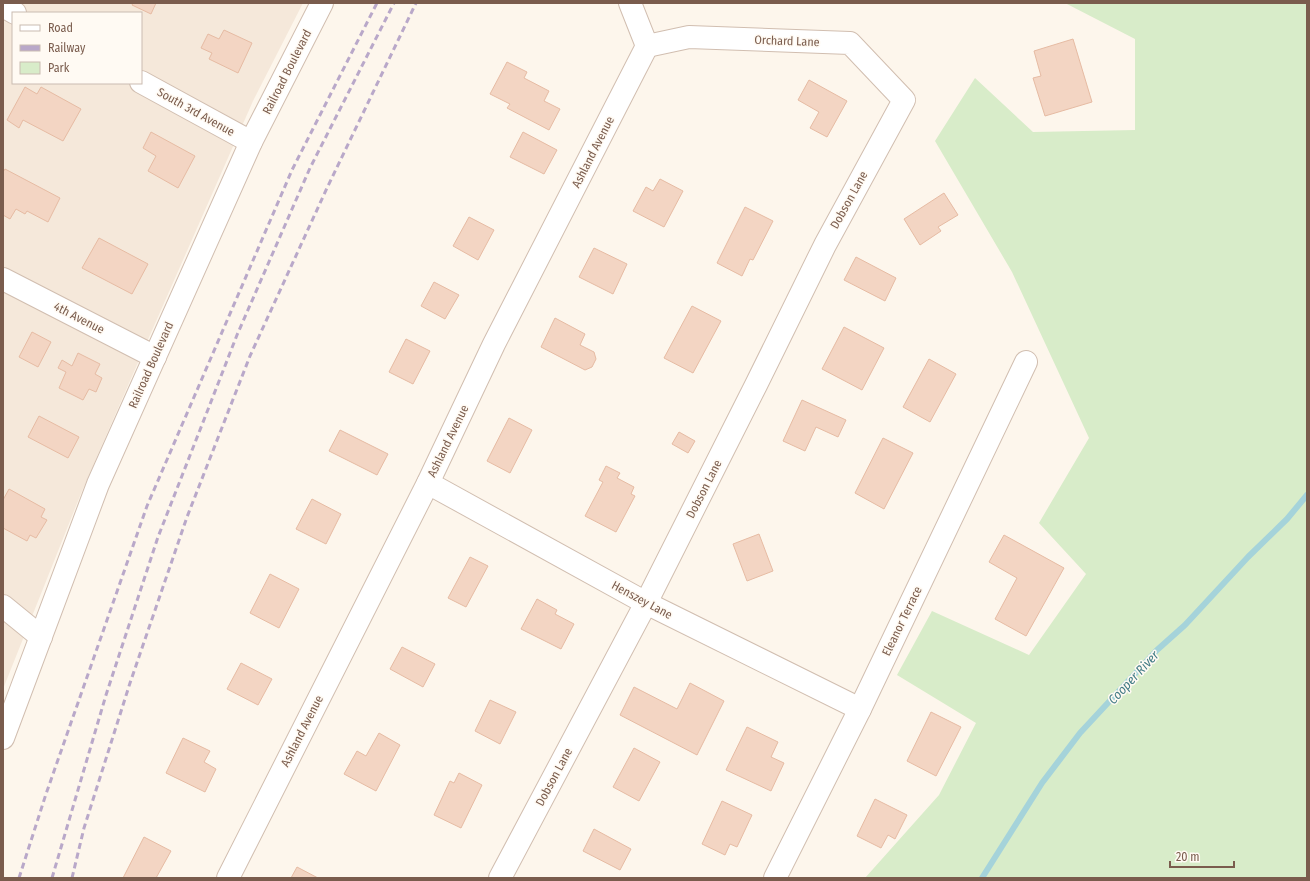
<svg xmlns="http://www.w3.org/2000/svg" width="1310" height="881" viewBox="0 0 1310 881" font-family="'Fira Sans Condensed',sans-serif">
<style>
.residential{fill:#f5e8da;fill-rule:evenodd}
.green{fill:#d8ecc9}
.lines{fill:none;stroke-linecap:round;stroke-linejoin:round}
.stream{stroke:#a5d3da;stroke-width:6}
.building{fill:#f3d5c3;stroke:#e6bba3}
.minor-casing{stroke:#d1beb0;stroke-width:24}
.minor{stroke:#fff;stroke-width:22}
.rail{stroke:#b9a8c9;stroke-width:3;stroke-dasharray:6 4;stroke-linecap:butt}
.labels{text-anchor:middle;stroke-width:3;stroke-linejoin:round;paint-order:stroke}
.street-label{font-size:12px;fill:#7a5c4d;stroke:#fffaf3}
.water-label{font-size:13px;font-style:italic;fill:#437c86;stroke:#fffaf3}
</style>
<rect width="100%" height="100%" fill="#fdf6ec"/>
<path class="residential" d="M3,3H303L253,101L150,335L82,491L3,689ZM13,13H141V83H13Z"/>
<polygon class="green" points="1065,3 1307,3 1307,878 865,878 939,795 976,723 897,675 932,611 1029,655 1086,574 1039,523 1089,438 1012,272 935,141 975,78 1033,132 1135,130 1135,39"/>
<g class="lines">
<polyline class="stream" points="982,878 1042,783 1080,733 1157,650 1185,625 1248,557 1287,519 1307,495"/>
</g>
<g class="building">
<polygon points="133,3 156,3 151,14 132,5"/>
<polygon points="224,30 252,43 238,73 209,59 212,53 201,48 208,34 219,39"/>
<polygon points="1073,39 1092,102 1045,116 1033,78 1041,76 1034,51"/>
<polygon points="507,62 527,72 524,78 549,91 544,101 560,109 549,130 507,108 510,104 490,94"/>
<polygon points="809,80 847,101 827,137 810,128 819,112 798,100"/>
<polygon points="25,87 37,94 41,87 81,109 63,141 23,120 19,128 7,120"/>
<polygon points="151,132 195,156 178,188 148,171 156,156 143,148"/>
<polygon points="523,132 557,150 544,174 510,157"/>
<polygon points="5,169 60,198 48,222 27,211 25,214 16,209 10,219 3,215 3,172"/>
<polygon points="660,179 683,191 664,227 633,211 646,187 653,191"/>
<polygon points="944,193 958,215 938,227 941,231 920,245 904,219"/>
<polygon points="745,207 773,221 753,260 750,259 742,276 717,263"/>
<polygon points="469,217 494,230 478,260 453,246"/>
<polygon points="99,238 148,264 132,294 82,268"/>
<polygon points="594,248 627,264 613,294 579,277"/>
<polygon points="856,257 896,278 885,301 844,280"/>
<polygon points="434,282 459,295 445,319 421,306"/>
<polygon points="692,306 721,321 693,373 664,358"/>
<polygon points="555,318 585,334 580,345 594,352 596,359 592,367 585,370 541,347"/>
<polygon points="844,327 884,348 862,390 822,369"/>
<polygon points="32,332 51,342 38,367 19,357"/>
<polygon points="406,339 430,351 413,384 389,372"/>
<polygon points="78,353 100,364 95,374 102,378 96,392 89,389 83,400 59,388 66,372 58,368 62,360 72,366"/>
<polygon points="929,359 956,374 930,422 903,407"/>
<polygon points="802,400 846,420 838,437 816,427 805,451 783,441"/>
<polygon points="39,416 79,437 68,458 28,437"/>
<polygon points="509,418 532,430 510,473 487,461"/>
<polygon points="340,430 388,454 377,475 329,451"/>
<polygon points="679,432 695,441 688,453 672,444"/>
<polygon points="883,438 913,453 884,509 855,493"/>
<polygon points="606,466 620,473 617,478 634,487 631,494 635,496 616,532 585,516 603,482 599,480"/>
<polygon points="9,489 45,509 41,517 47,520 36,538 30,535 27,541 3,528 3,500"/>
<polygon points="312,499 341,514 326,544 296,529"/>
<polygon points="759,534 773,571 747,581 733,544"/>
<polygon points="1004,535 1064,568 1026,636 995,619 1017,578 989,562"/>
<polygon points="470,557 488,566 466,607 448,598"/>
<polygon points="270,574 299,589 279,628 250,613"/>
<polygon points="537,599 557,610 555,614 574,624 561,649 521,629"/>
<polygon points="402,647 435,664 423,687 390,669"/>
<polygon points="241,663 272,679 258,705 227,689"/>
<polygon points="690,683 724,701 697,755 620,715 634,687 677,709"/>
<polygon points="490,700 516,712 500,744 475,731"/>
<polygon points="931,712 961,727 936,776 907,761"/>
<polygon points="747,727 778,742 771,757 784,763 771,791 726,770"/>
<polygon points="379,733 400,745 376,791 344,774 357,751 366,756"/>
<polygon points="183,738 210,751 204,762 216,769 205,792 166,773"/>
<polygon points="634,748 660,762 639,801 613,787"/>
<polygon points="459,773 482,785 461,828 434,815 450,781 454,783"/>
<polygon points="875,799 907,815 895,839 888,835 881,848 857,836"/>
<polygon points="722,801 752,815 737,847 730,844 725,855 702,844"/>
<polygon points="594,829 631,849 620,870 583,851"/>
<polygon points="144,837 171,851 156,878 123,878"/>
<polygon points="297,867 318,878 291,878"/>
</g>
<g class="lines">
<g class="minor-casing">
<g id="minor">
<polyline points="3,6 15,13"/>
<polyline points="141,82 251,142"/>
<polyline points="3,279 155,357"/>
<polyline points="428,483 646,603 860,709"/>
<polyline points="3,606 41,637"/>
<polyline points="3,738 98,484 251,142 322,3"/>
<polyline points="228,878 428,483 494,344 647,46 630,3"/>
<polyline points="500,878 646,603 756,385 825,245 904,100 850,43 689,37 647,46"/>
<polyline points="775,878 860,709 1026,362"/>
</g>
</g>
<use href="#minor" class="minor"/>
<g class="rail">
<polyline points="19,878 46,794 147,506 292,170 377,3"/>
<polyline points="52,878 106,695 158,537 207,412 237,335 310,168 394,3"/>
<polyline points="72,878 84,828 130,683 187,517 250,356 327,188 416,3"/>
</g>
</g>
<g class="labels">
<g class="street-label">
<text transform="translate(787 41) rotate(2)" y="4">Orchard Lane</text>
<text transform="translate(287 72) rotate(-63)" y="4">Railroad Boulevard</text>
<text transform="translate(196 112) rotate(29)" y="4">South 3rd Avenue</text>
<text transform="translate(593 152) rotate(-63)" y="4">Ashland Avenue</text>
<text transform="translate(849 200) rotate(-61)" y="4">Dobson Lane</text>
<text transform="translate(79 318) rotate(27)" y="4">4th Avenue</text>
<text transform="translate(151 365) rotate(-66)" y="4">Railroad Boulevard</text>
<text transform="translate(448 441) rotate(-64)" y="4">Ashland Avenue</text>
<text transform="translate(704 489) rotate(-63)" y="4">Dobson Lane</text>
<text transform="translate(642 600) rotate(28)" y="4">Henszey Lane</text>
<text transform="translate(902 621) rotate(-64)" y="4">Eleanor Terrace</text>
<text transform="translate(302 731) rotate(-63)" y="4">Ashland Avenue</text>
<text transform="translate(554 777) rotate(-62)" y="4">Dobson Lane</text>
</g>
<g class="water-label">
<text transform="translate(1133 677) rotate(-47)" y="5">Cooper River</text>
</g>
</g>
<rect width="1310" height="881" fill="none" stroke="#7a5c4d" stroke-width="8"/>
<rect x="12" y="12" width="130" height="72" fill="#fffaf3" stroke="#cabbb1"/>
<rect x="20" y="25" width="20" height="6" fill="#ffffff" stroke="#cabbb1"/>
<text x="48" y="32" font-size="12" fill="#7a5c4d">Road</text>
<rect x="20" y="45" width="20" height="6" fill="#b9a8c9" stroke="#cabbb1"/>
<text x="48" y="52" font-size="12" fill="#7a5c4d">Railway</text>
<rect x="20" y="62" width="20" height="12" fill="#d8ecc9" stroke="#cabbb1"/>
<text x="48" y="72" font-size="12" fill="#7a5c4d">Park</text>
<path d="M1170 861v6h64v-6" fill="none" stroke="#7a5c4d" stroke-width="2"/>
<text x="1176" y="861" font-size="12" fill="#7a5c4d" stroke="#fffaf3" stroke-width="3" paint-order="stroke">20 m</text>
</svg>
